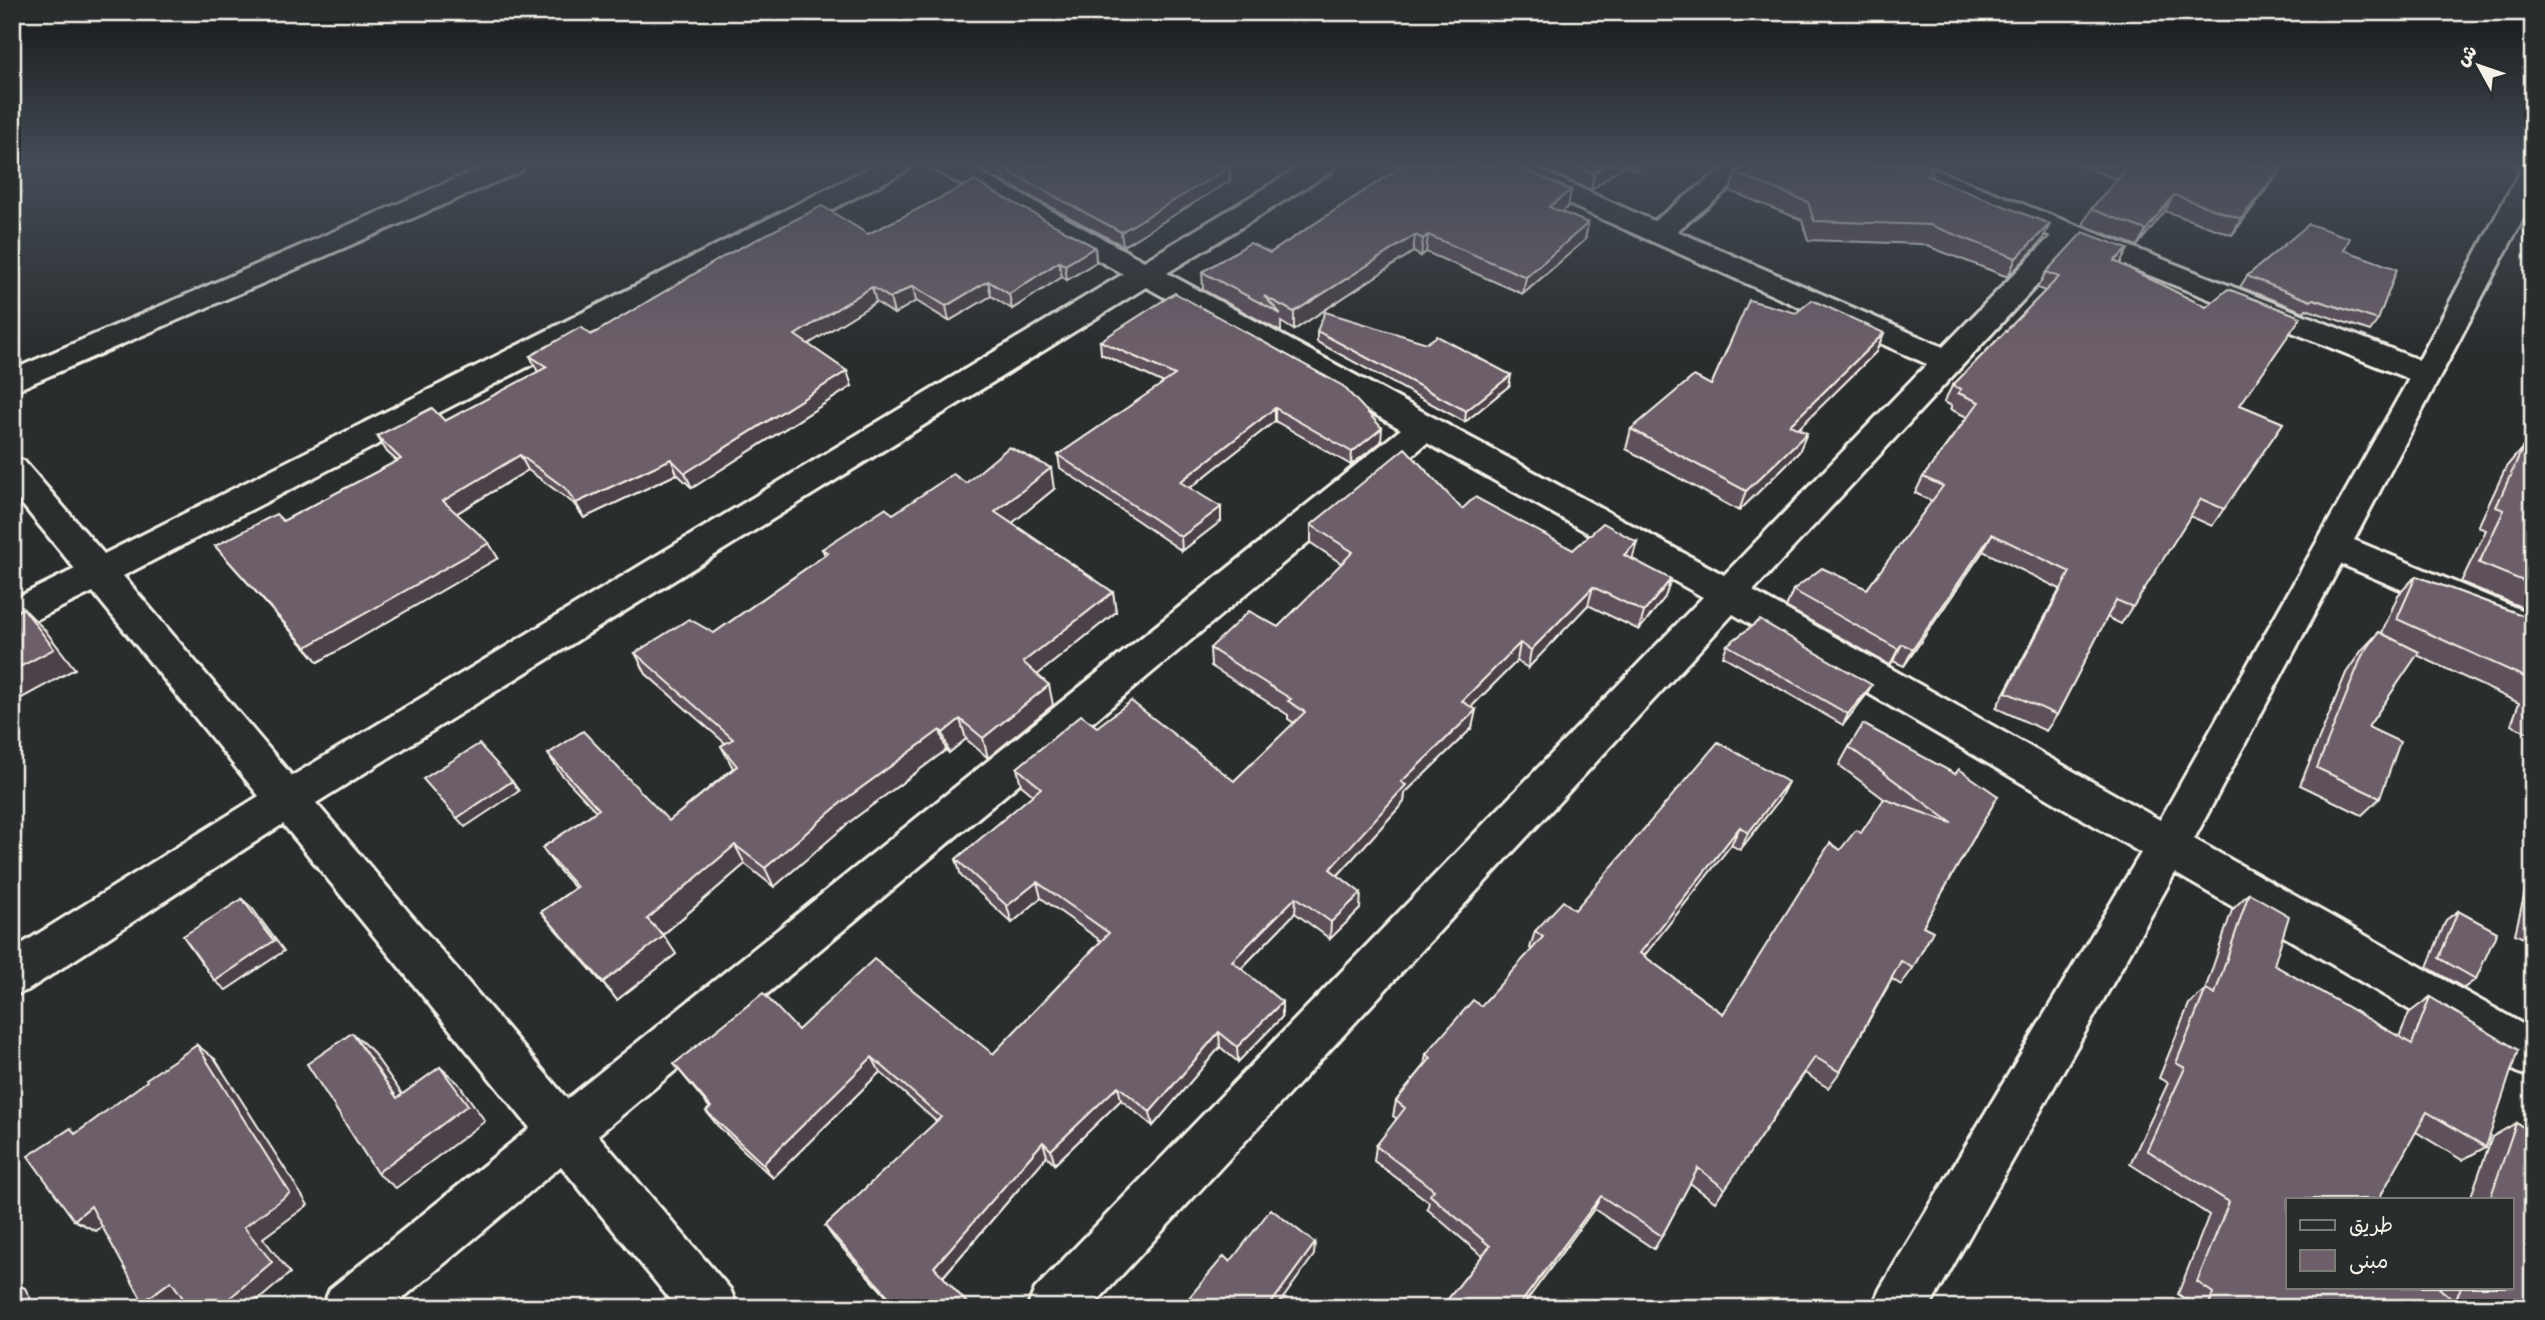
<svg xmlns="http://www.w3.org/2000/svg" width="2545" height="1320" viewBox="0 0 2545 1320" font-family="'Indie Flower','Playpen Sans Arabic',sans-serif">
<style>
.lines{fill:none;stroke-linecap:round;stroke-linejoin:round}
.minor-casing{stroke:#f4f1e8;stroke-width:6}
.major-casing{stroke:#f4f1e8;stroke-width:6}
.minor{fill:#2a2d2e;fill-rule:evenodd}
.major{fill:#2a2d2e;fill-rule:evenodd}
.wall{fill:#5e515b;stroke:#f4f1e8;stroke-width:2}
.shaded-wall{fill:#4c424a;stroke:#f4f1e8;stroke-width:2}
.building{fill:#6d5e6a;stroke:#f4f1e8;stroke-width:2}
</style>
<rect width="100%" height="100%" fill="#2a2d2e"/>
<filter id="ink" filterUnits="userSpaceOnUse"><feTurbulence type="fractalNoise" baseFrequency=".0143" numOctaves="2"/><feDisplacementMap in="SourceGraphic" scale="14" xChannelSelector="R" yChannelSelector="G"/><feConvolveMatrix kernelMatrix="1 2 1 2 8 2 1 2 1" color-interpolation-filters="sRGB"/></filter>
<g filter="url(#ink)">
<g class="lines">
<g class="minor-casing">
<g id="minor">
<polygon points="488,165 525,165 521,171 12,392 12,370"/>
<path d="M875,165H910L906,171L123,576L292,776L1123,274L937,171L933,165H967L1144,261L1303,165H1336L1332,171L1167,273L1724,575L1927,364L1494,171L1490,165H1527L1654,221L1727,165H1758L1677,231L1943,347L2051,236L1889,171L1885,165H1923L2419,360L2519,173L2523,167L2533,165V200L2354,540L2533,615V645L2341,564L2194,839L2533,1030V1078L2516,1072L2175,873L1929,1308H1872L1880,1289L2141,853L1733,614L1091,1308H1027L1035,1289L1703,597L1427,443L598,1135L730,1289L738,1308H677L561,1166L391,1308H322L330,1289L530,1128L283,824L28,990L12,996V950L259,796L93,592L12,631V600L75,569L12,492V457L24,461L104,554ZM2074,245L2409,379L2160,820L1753,591ZM1146,287L1401,429L567,1099L316,803Z"/>
</g>
</g>
<g class="major-casing">
<polygon id="major" points="2516,165 2533,165 2533,174 2520,171"/>
</g>
<use href="#minor" class="minor"/>
<use href="#major" class="major"/>
</g>
<g class="wall">
<polygon points="985,165 1227,165 1230,167 1230,181 1123,246 1004,182 1003,175"/>
<polygon points="1395,165 1514,165 1571,190 1568,207 1562,212 1588,223 1585,240 1523,294 1426,252 1421,256 1413,252 1294,330 1281,322 1281,332 1203,290 1202,272 1270,253 1394,171"/>
<polygon points="1534,165 1640,165 1635,170 1624,165 1591,190"/>
<polygon points="2078,165 2285,165 2232,235 2165,211 2137,246 2083,225 2091,209 2117,179"/>
<polygon points="1933,170 1931,177 2041,242 2008,277 1922,244 1808,240 1802,220 1730,191 1735,173"/>
<polygon points="868,234 1095,247 1096,262 1067,280 1062,277 1012,309 991,296 949,321 916,301 894,314 876,302 808,344 852,386 692,488 677,474 584,518 573,503 528,470 456,514 498,558 318,662 215,546 283,521 397,461 387,452 377,436 445,421 538,372 530,356"/>
<polygon points="2344,250 2378,320 2370,331 2306,309 2304,312 2240,287 2247,276"/>
<polygon points="2120,264 2240,405 2283,423 2212,526 2190,516 2121,624 2107,617 2057,715 2046,731 1996,708 2060,589 1983,551 1904,666 1893,661 1890,665 1786,607 1793,590 1867,589 1932,501 1915,493 1923,477 1967,417 1950,409 1952,406 1944,402 1952,386 2045,291 2037,288 2046,272"/>
<polygon points="1796,313 1884,333 1876,352 1798,429 1799,452 1739,511 1626,449 1631,429 1711,385"/>
<polygon points="1317,331 1509,386 1465,422 1317,342"/>
<polygon points="1100,341 1381,442 1351,465 1275,421 1190,488 1221,521 1182,551 1060,468 1058,455 1164,383 1101,354"/>
<polygon points="2523,447 2533,451 2533,612 2461,582 2486,530 2478,527 2506,467"/>
<polygon points="966,483 1054,489 1012,523 1113,592 1116,612 1037,675 1053,705 988,758 966,739 949,753 946,750 851,821 774,887 745,864 663,935 676,954 617,1000 556,930 541,912 575,888 556,867 542,848 596,811 561,774 548,754 669,821 733,768 721,746 725,743 646,674 635,653 714,633 825,555 822,549 893,514"/>
<polygon points="1462,509 1573,550 1632,559 1665,597 1639,630 1588,605 1528,668 1517,661 1471,707 1472,728 1405,793 1404,802 1338,875 1360,909 1330,939 1295,913 1241,969 1282,1017 1238,1062 1220,1047 1153,1126 1121,1100 1055,1164 1047,1156 943,1277 971,1308 897,1308 834,1239 825,1226 937,1122 880,1072 773,1178 717,1125 706,1111 710,1108 674,1064 798,1030 993,1054 1101,941 1041,898 1012,923 961,876 956,859 1033,795 1021,785 1017,768 1097,727 1234,781 1294,723 1288,719 1288,715 1211,666 1210,648 1278,627 1342,564 1311,543 1311,525"/>
<polygon points="2416,576 2533,619 2533,735 2511,725 2519,703 2417,655 2368,727 2380,798 2362,815 2300,785 2346,673 2362,650 2379,632 2382,633 2398,595"/>
<polygon points="1727,645 1866,695 1843,725 1723,656"/>
<polygon points="1849,747 1955,774 1998,796 1923,926 1913,968 1901,985 1892,979 1840,1072 1828,1088 1805,1073 1715,1202 1690,1183 1662,1236 1654,1249 1594,1209 1521,1308 1441,1308 1482,1256 1427,1209 1429,1202 1374,1161 1376,1146 1397,1119 1393,1116 1396,1101 1424,1066 1426,1054 1481,1006 1532,950 1530,948 1535,931 1779,800 1740,850 1731,845 1644,956 1723,1014 1840,850 1861,833 1884,799 1839,765"/>
<polygon points="2533,866 2533,943 2515,934 2531,867"/>
<polygon points="2249,893 2274,965 2399,1037 2409,1013 2430,997 2486,1147 2462,1160 2416,1132 2288,1199 2439,1288 2440,1287 2512,1287 2512,1199 2470,1199 2492,1137 2516,1123 2533,1308 2192,1308 2193,1304 2178,1294 2209,1215 2130,1164 2168,1083 2159,1078 2189,1004 2205,990 2232,910"/>
<polygon points="2458,911 2476,979 2464,988 2427,967 2446,920"/>
</g>
<g class="shaded-wall">
<polygon points="1605,165 1624,165 1591,190 1594,173"/>
<polygon points="2283,165 2285,165 2232,235 2241,219"/>
<polygon points="1230,167 1230,181 1123,246 1121,232"/>
<polygon points="1571,190 1568,207 1546,224 1549,207"/>
<polygon points="2174,195 2165,211 2137,246 2146,230"/>
<polygon points="1588,223 1585,240 1523,294 1526,277"/>
<polygon points="2050,224 2041,242 2008,277 2016,258"/>
<polygon points="1415,235 1413,252 1294,330 1294,312"/>
<polygon points="1428,235 1426,252 1421,256 1423,239"/>
<polygon points="1095,247 1096,262 1067,280 1065,265"/>
<polygon points="2128,249 2119,266 2114,261"/>
<polygon points="1059,262 1062,277 1012,309 1009,294"/>
<polygon points="988,281 991,296 949,321 946,306"/>
<polygon points="913,286 916,301 894,314 890,298"/>
<polygon points="872,287 876,302 799,350 795,335"/>
<polygon points="1884,333 1876,352 1783,444 1790,425"/>
<polygon points="847,371 852,386 692,488 685,473"/>
<polygon points="1511,375 1509,386 1465,422 1466,411"/>
<polygon points="1275,408 1275,421 1181,495 1180,482"/>
<polygon points="1382,428 1381,442 1351,465 1352,452"/>
<polygon points="1807,433 1799,452 1739,511 1746,491"/>
<polygon points="520,455 528,470 452,516 443,501"/>
<polygon points="671,459 677,474 584,518 576,503"/>
<polygon points="1051,468 1054,489 1000,533 995,512"/>
<polygon points="1221,507 1221,521 1182,551 1181,537"/>
<polygon points="1992,534 1983,551 1904,666 1913,649"/>
<polygon points="1637,542 1632,560 1624,555"/>
<polygon points="489,543 498,558 318,662 306,647"/>
<polygon points="1671,579 1665,597 1639,630 1644,612"/>
<polygon points="1593,587 1588,605 1528,668 1531,650"/>
<polygon points="1113,592 1116,612 1027,683 1023,662"/>
<polygon points="23,608 44,629 75,669 20,699 12,692 12,671"/>
<polygon points="1520,643 1517,661 1459,719 1462,701"/>
<polygon points="1902,644 1893,661 1890,665 1898,649"/>
<polygon points="1049,685 1053,705 988,758 983,738"/>
<polygon points="1872,685 1866,695 1843,725 1848,714"/>
<polygon points="1476,710 1472,728 1405,793 1404,802 1329,885 1330,869 1401,782"/>
<polygon points="960,719 966,739 949,753 943,733"/>
<polygon points="940,730 946,750 851,821 774,887 765,868 843,801"/>
<polygon points="512,781 519,791 465,827 457,818"/>
<polygon points="1788,782 1779,800 1740,850 1748,833"/>
<polygon points="1740,827 1731,845 1633,970 1640,953"/>
<polygon points="735,845 745,864 660,937 647,919"/>
<polygon points="1037,882 1041,898 1012,923 1007,906"/>
<polygon points="1361,893 1360,909 1330,939 1331,922"/>
<polygon points="1296,897 1295,913 1233,977 1232,961"/>
<polygon points="242,899 252,908 284,951 226,990 215,981"/>
<polygon points="664,936 676,954 617,1000 603,982"/>
<polygon points="1282,1002 1282,1017 1238,1062 1237,1047"/>
<polygon points="1219,1032 1220,1047 1153,1126 1150,1112"/>
<polygon points="352,1033 371,1050 416,1114 397,1098"/>
<polygon points="197,1045 215,1059 308,1205 263,1238 290,1273 249,1308 218,1308 244,1227"/>
<polygon points="872,1057 880,1072 773,1178 763,1164"/>
<polygon points="440,1067 458,1083 485,1121 396,1188 377,1173"/>
<polygon points="1118,1086 1121,1100 1055,1164 1051,1150"/>
<polygon points="1043,1142 1047,1156 941,1279 934,1267"/>
<polygon points="1601,1196 1594,1209 1521,1308 1517,1308"/>
<polygon points="91,1206 113,1218 96,1231 74,1220"/>
<polygon points="1315,1243 1314,1255 1276,1308 1270,1308 1270,1305"/>
<polygon points="171,1281 191,1292 170,1308 155,1308 143,1302"/>
<polygon points="12,1282 25,1288 35,1308 12,1308"/>
</g>
<g class="building">
<polygon points="1008,165 1227,165 1230,167 1121,232 1002,168"/>
<polygon points="1396,165 1514,165 1571,190 1549,207 1588,223 1526,277 1428,235 1423,239 1415,235 1294,312 1264,296 1281,314 1202,272 1250,243 1270,253 1401,167"/>
<polygon points="1575,165 1605,165 1594,173"/>
<polygon points="1745,165 1920,165 1933,170 1927,176 2050,224 2016,258 1930,225 1814,221 1808,202 1735,173"/>
<polygon points="2130,165 2283,165 2241,219 2174,195 2146,230 2091,209"/>
<polygon points="974,181 1095,247 1065,265 1059,262 1009,294 988,281 946,306 913,286 890,298 872,287 795,335 847,371 685,473 671,459 576,503 565,488 520,455 443,501 489,543 306,647 215,546 276,514 283,521 401,459 377,436 432,408 445,421 547,367 530,356 581,327 591,335 728,254 822,206 868,234"/>
<polygon points="2309,224 2350,238 2344,250 2397,269 2378,320 2313,299 2311,301 2247,276"/>
<polygon points="2083,232 2128,249 2114,261 2206,307 2228,289 2301,317 2240,405 2283,423 2224,509 2201,499 2133,607 2116,600 2057,715 2006,692 2070,572 1992,534 1913,649 1902,644 1898,649 1793,590 1822,568 1867,589 1943,486 1923,477 1979,402 1958,393 1961,389 1952,386 2059,277 2046,272"/>
<polygon points="1175,293 1343,386 1382,428 1352,452 1275,408 1180,482 1221,507 1181,537 1058,455 1175,375 1100,341"/>
<polygon points="1749,300 1796,313 1812,300 1884,333 1790,425 1807,433 1746,491 1631,429 1694,376 1711,385"/>
<polygon points="1325,312 1427,343 1437,336 1511,375 1466,411 1317,331"/>
<polygon points="1009,447 1051,468 995,512 1113,592 1023,662 1049,685 983,738 960,719 943,733 940,730 843,801 765,868 735,845 647,919 664,936 603,982 541,912 577,887 542,848 599,809 548,754 583,731 669,821 737,766 721,746 733,739 635,653 689,619 714,633 828,553 822,549 885,508 893,514 953,474 966,483"/>
<polygon points="2523,447 2533,451 2533,585 2479,563 2504,510 2496,507"/>
<polygon points="1405,448 1462,509 1475,497 1573,550 1603,523 1637,542 1624,555 1671,579 1644,612 1593,587 1531,650 1520,643 1462,701 1476,710 1401,782 1406,785 1330,869 1361,893 1331,922 1296,897 1232,961 1282,1002 1237,1047 1219,1032 1150,1112 1118,1086 1051,1150 1043,1142 934,1267 968,1304 964,1308 899,1308 825,1226 941,1117 872,1057 763,1164 706,1111 711,1107 674,1064 763,993 798,1030 874,959 993,1054 1109,933 1037,882 1007,906 956,859 1041,788 1017,768 1081,715 1097,727 1131,701 1234,781 1305,712 1288,701 1291,699 1210,648 1249,611 1278,627 1353,552 1311,525"/>
<polygon points="2416,576 2533,619 2533,681 2397,619"/>
<polygon points="23,608 54,649 12,671 12,614"/>
<polygon points="1760,620 1872,685 1848,714 1727,645"/>
<polygon points="2379,632 2419,652 2368,727 2400,742 2380,798 2317,768 2362,656"/>
<polygon points="1863,724 1955,774 1959,769 1998,796 1923,926 1933,931 1913,968 1901,961 1840,1072 1815,1057 1725,1189 1698,1168 1662,1236 1601,1196 1517,1308 1441,1308 1490,1246 1430,1195 1434,1190 1376,1146 1405,1108 1396,1101 1431,1058 1426,1054 1473,1000 1481,1006 1543,937 1535,931 1563,901 1575,910 1718,742 1788,782 1748,833 1740,827 1640,953 1723,1014 1830,843 1840,850 1856,830 1861,833 1884,799 1952,823 1849,747"/>
<polygon points="479,744 512,781 457,818 423,779"/>
<polygon points="2249,893 2289,916 2274,965 2412,1044 2430,997 2518,1050 2486,1147 2427,1112 2380,1197 2384,1199 2288,1199 2288,1287 2438,1287 2455,1302 2461,1287 2512,1287 2512,1199 2490,1199 2516,1123 2533,1132 2533,1308 2208,1308 2213,1293 2197,1282 2229,1202 2147,1150 2185,1068 2176,1063 2206,989 2215,994"/>
<polygon points="242,899 274,941 215,981 183,936"/>
<polygon points="2458,911 2497,932 2476,979 2439,958"/>
<polygon points="352,1033 397,1098 440,1067 468,1105 377,1173 307,1064"/>
<polygon points="197,1045 290,1193 244,1227 272,1262 218,1308 190,1308 171,1281 143,1302 91,1206 74,1220 28,1156 71,1128 75,1134 147,1081 146,1079"/>
<polygon points="1271,1209 1315,1243 1270,1305 1273,1308 1184,1308 1182,1306 1224,1256 1230,1262"/>
</g>
</g>
<linearGradient id="sky" x2="0" y2="1"><stop stop-color="#171919"/><stop offset="0.47" stop-color="#444c57"/><stop offset="1" stop-color="#444c57" stop-opacity="0"/></linearGradient>
<rect width="2545" height="350" fill="url(#sky)"/>
<rect width="2545" height="1320" fill="none" stroke="#2a2d2e" stroke-width="42"/>
<rect x="21" y="21" width="2503" height="1278" fill="none" stroke="#f4f1e8" stroke-width="2.5" filter="url(#ink)"/>
<rect x="2286" y="1198" width="228" height="91" fill="#2a2d2e" stroke="#7b7b78" stroke-width="2"/>
<rect x="2300" y="1220" width="35" height="10" fill="#2a2d2e" stroke="#7b7b78" stroke-width="2"/>
<text x="2349" y="1232" font-size="21" fill="#f4f1e8">طريق</text>
<rect x="2300" y="1250" width="35" height="21" fill="#6d5e6a" stroke="#7b7b78" stroke-width="2"/>
<text x="2349" y="1268" font-size="21" fill="#f4f1e8">مبنى</text>
<g transform="translate(2479 66) rotate(310)" stroke="#2a2d2e" stroke-width="5" paint-order="stroke">
<path d="M0-5L12 26L0 18L-12 26Z" fill="#f4f1e8"/>
<text y="-10" font-size="19" font-weight="bold" text-anchor="middle" fill="#f4f1e8">ش</text>
</g>
</svg>
